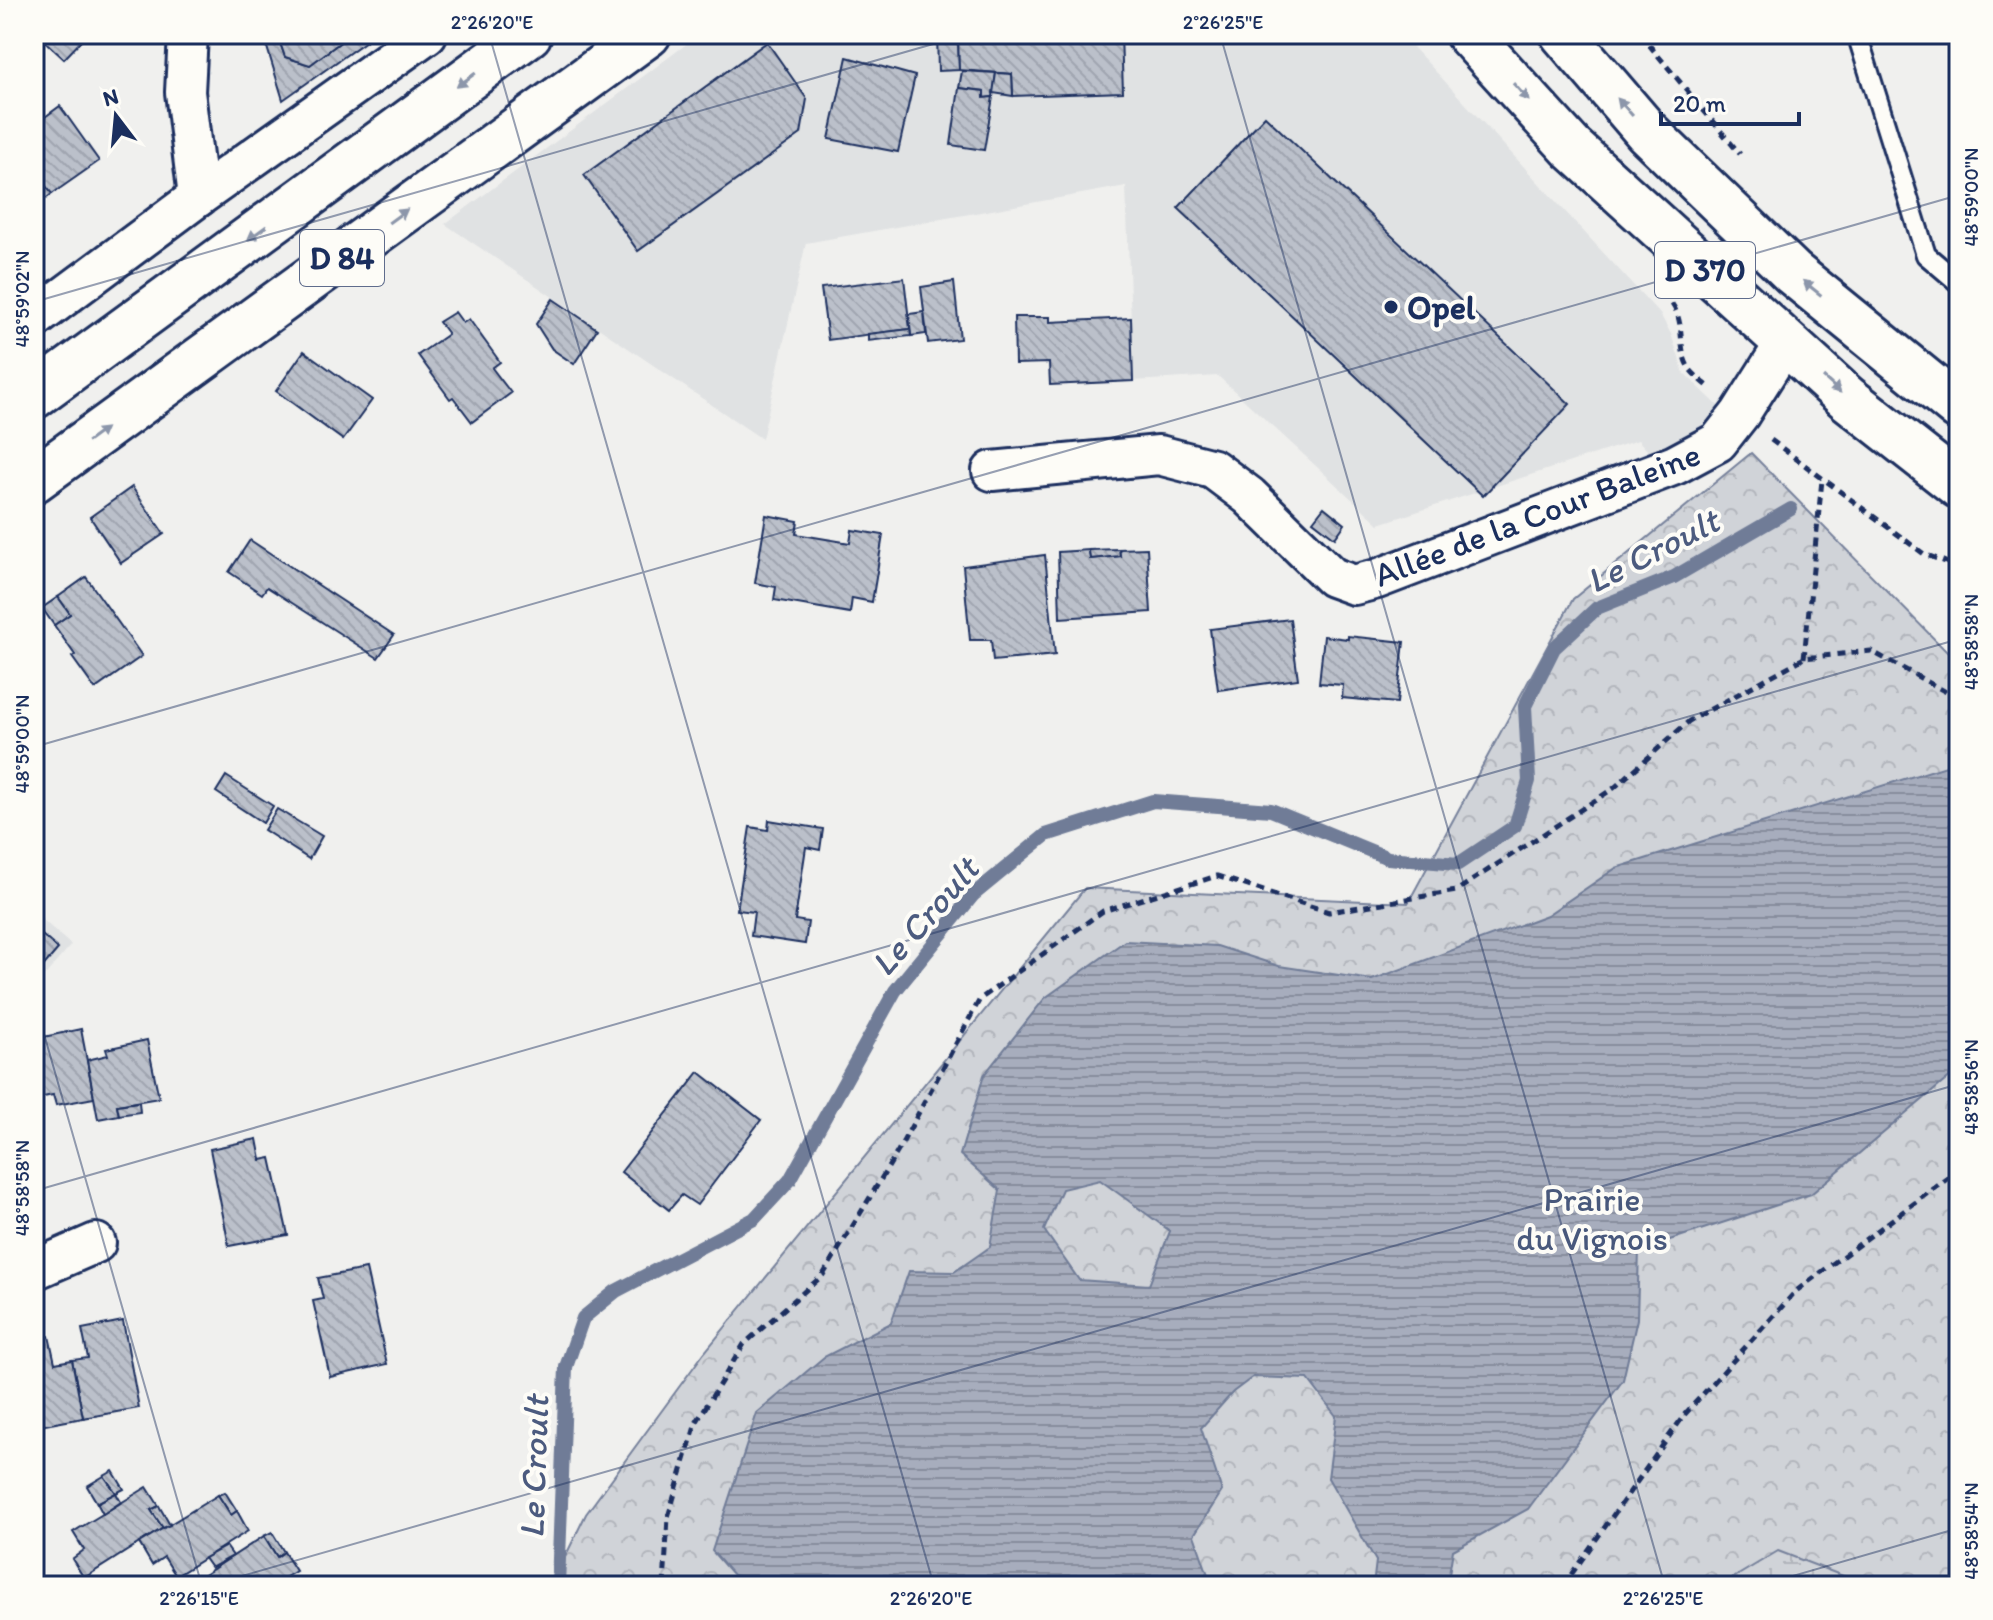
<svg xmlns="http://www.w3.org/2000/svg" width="1993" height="1620" viewBox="0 0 1993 1620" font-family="Itim,sans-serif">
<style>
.built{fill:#e0e2e3}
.forest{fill:url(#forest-crowns);stroke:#76819b;stroke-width:2}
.wetland{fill:url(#wetland-marsh);stroke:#76819b;stroke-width:2}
.water{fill:url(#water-rules);stroke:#6f7b97;stroke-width:2;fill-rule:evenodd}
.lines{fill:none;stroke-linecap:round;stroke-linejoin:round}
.stream{stroke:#6f7b97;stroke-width:14}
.building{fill:url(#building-back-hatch);stroke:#1b2f5e;stroke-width:2}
.lane-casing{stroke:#1b2f5e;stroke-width:24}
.street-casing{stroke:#1b2f5e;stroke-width:44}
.primary-casing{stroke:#1b2f5e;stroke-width:50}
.path{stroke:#1b2f5e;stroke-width:5;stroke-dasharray:8 6;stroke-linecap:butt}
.lane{stroke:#fdfcf7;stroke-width:18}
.street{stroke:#fdfcf7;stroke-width:38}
.primary{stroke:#fdfcf7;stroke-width:44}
.oneway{fill:#8c96aa}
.ticks{fill:none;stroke:#1b2f5e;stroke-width:2;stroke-opacity:0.45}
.poi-dot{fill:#1b2f5e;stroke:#fdfcf7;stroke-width:3}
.labels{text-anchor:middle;stroke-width:8;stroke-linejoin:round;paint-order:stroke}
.shield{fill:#fdfcf7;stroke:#5f6c8c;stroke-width:2}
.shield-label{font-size:32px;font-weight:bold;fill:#1b2f5e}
.poi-label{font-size:34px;font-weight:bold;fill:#1b2f5e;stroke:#fdfcf7;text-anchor:start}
.street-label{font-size:34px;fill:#1b2f5e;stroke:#fdfcf7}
.park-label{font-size:34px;fill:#48587c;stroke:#fdfcf7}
.water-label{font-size:36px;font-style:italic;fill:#4c5b7f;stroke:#fdfcf7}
.neatline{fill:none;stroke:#1b2f5e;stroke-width:3}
.ticks-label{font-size:20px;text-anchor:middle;fill:#1b2f5e}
</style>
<defs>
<pattern id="forest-crowns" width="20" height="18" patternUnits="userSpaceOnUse" patternTransform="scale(2)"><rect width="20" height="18" fill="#d0d3d8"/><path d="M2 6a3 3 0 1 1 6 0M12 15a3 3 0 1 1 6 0" fill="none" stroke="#b2b5bc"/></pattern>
<pattern id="wetland-marsh" width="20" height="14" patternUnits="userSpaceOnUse" patternTransform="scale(2)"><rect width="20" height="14" fill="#d0d3d8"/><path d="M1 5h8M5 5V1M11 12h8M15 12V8" fill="none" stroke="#b2b5bc"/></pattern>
<pattern id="water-rules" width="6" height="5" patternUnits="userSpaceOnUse" patternTransform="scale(2)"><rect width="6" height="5" fill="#a7adbd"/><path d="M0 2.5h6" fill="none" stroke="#878d9d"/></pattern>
<pattern id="building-back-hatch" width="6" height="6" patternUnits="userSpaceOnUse" patternTransform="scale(2)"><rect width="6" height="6" fill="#bbc0ca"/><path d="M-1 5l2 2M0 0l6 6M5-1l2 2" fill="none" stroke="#a0a5b0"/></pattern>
</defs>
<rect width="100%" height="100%" fill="#f0f0ee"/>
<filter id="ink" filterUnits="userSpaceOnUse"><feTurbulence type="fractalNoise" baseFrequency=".0125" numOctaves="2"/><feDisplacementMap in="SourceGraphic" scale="16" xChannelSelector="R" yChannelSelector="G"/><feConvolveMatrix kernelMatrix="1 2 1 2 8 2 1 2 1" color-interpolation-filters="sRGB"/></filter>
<g filter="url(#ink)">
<g class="built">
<polygon points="700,34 1401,34 1660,314 1671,334 1684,373 1733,420 1675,481 1638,440 1379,524 1218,376 1133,381 1126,186 806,243 762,439 445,224"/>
<polygon points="34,912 71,945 34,988"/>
</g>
<polygon class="forest" points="1751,453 1947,652 1959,659 1959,1586 551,1586 586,1514 704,1353 1085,888 1408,903 1573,599"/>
<polygon class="wetland" points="1778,1551 1869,1586 1720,1586"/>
<path class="water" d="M1959,762V1069L1811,1194L1639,1250L1637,1319L1623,1380L1528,1509L1453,1550L1447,1586H1373L1376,1561L1328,1478L1336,1416L1308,1379L1253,1377L1233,1392L1201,1428L1222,1491L1194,1535L1212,1586H776L733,1575L712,1551L757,1413L824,1357L891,1323L909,1271L954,1272L990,1247L1000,1190L960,1155L984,1075L1045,998L1125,941L1217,946L1279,966L1372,980L1547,915L1616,868ZM1100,1180L1170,1231L1149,1285L1079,1280L1044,1230L1062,1189Z"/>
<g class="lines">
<polyline class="stream" points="558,1586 566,1367 583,1318 616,1291 754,1219 790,1180 895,991 973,895 1046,835 1153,801 1271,810 1388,858 1458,864 1515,826 1529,781 1525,706 1554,648 1597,608 1674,577 1791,509"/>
</g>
<g class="building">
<polygon points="37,34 88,34 64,59"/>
<polygon points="263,34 277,34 285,57 310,65 351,34 360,34 366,41 283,100"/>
<polygon points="277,34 351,34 310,65 285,57"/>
<polygon points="937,34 958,34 959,70 938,71"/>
<polygon points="958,34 1121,34 1123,92 1013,96 1012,74 959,70"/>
<polygon points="767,42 807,99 801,134 638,251 584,175"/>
<polygon points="847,57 915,76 898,152 829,139"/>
<polygon points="962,71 996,73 993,97 984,98 984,91 959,88"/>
<polygon points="996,73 1012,74 1013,96 993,93"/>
<polygon points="959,88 984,91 984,98 993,97 984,150 951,145"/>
<polygon points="60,106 99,161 52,194 34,171 34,125"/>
<polygon points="1265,116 1570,404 1483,496 1178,208"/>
<polygon points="34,171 52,194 34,207"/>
<polygon points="904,278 910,329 828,340 821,288"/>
<polygon points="954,282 960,339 928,343 921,287"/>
<polygon points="553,299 597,329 574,364 552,349 536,324"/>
<polygon points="455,312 463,323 469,319 500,362 492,368 511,393 472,422 453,397 450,399 418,355 448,334 439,322"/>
<polygon points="924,312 926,334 911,336 909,314"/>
<polygon points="1014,317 1050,317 1050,322 1131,318 1133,381 1050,385 1049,363 1015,364"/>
<polygon points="910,329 911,336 868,341 868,334"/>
<polygon points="304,351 372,400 343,440 276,391"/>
<polygon points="132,487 164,534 121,563 90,517"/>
<polygon points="1324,507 1345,524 1335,538 1313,521"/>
<polygon points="766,515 798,521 796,534 850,543 852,530 883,535 872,602 852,598 850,613 774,600 776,587 755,583"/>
<polygon points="250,540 394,635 378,658 267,587 262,594 229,572"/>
<polygon points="1147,548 1151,612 1060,618 1058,552 1089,550 1090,559 1120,556 1119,549"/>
<polygon points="1119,549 1120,556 1090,559 1089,550"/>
<polygon points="1045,555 1055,655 993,661 991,640 970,640 963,566"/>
<polygon points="86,577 142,656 95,689 72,657 75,655 54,625 70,614 58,597"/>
<polygon points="58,597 70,614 54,625 42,608"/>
<polygon points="1290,619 1298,679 1218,690 1210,629"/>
<polygon points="1324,636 1348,639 1348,636 1404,642 1397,703 1342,698 1343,685 1319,683"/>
<polygon points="226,776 273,806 263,823 216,792"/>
<polygon points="277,809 322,836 309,859 264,830"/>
<polygon points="769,820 823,829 820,850 806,847 795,920 808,922 805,944 751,936 754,912 737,910 750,827 768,830"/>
<polygon points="34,928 58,949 34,977"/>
<polygon points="81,1029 94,1098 56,1105 53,1095 34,1099 34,1039"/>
<polygon points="147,1040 159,1098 117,1105 119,1115 98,1119 87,1060 108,1055 106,1049"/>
<polygon points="699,1072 761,1120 697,1205 682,1195 669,1210 621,1172"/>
<polygon points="139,1102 140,1112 119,1115 117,1105"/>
<polygon points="257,1139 261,1160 271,1158 288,1235 229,1246 210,1149"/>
<polygon points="366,1269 387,1364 330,1377 313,1301 323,1299 318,1278"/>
<polygon points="123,1321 139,1408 83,1418 72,1360 88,1358 82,1329"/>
<polygon points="49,1336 55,1363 72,1360 83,1418 34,1427 34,1338"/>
<polygon points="113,1471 124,1489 116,1493 104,1476"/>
<polygon points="104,1476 116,1493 97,1503 87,1486"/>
<polygon points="147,1487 159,1506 151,1510 163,1528 84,1578 72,1559 84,1550 73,1532"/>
<polygon points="225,1492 237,1511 231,1515 218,1495"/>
<polygon points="116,1493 121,1502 103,1514 97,1503"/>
<polygon points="218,1495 231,1515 237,1511 248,1531 176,1576 164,1557 152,1565 139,1543"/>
<polygon points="159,1506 170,1525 163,1528 151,1510"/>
<polygon points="272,1532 284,1552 277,1557 264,1536"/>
<polygon points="264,1536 277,1557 284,1552 296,1571 271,1586 187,1586"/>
<polygon points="226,1546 233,1556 211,1568 204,1558"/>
</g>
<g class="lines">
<g class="lane-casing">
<polyline id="lane" points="1857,34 1926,255 1959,283"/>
</g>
<g class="street-casing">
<g id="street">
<polyline points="188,34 185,92 198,197"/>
<polyline points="34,319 198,197 427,34"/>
<polyline points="992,471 1159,455 1213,469 1249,496 1332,577 1354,585 1377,579 1675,465 1718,442 1740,414 1785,343"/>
<polyline points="34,1270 96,1243"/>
</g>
</g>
<g class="primary-casing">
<g id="primary">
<polyline points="1468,34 1572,148 1847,398 1959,486"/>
<polyline points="1563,34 1647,132 1793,273 1959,408"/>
<polyline points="34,396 529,34"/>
<polyline points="34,480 648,34"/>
</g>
</g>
<g class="path">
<polyline points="1640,34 1740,154"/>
<path d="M1672,304C1686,324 1677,349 1689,368C1694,375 1702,381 1709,387"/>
<polyline points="1771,440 1924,554 1959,567"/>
<polyline points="1804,658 1822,480"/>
<polyline points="664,1586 668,1517 696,1423 744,1344 823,1275 898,1151 980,999 1103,911 1217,876 1329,912 1456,891 1614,788 1689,721 1804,658 1871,651 1959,699"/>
<polyline points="1563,1586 1685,1414 1796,1291 1959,1170"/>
</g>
<use href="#lane" class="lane"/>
<use href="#street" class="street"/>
<use href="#primary" class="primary"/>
</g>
<defs><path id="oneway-solid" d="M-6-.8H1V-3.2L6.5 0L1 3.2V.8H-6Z" transform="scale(2)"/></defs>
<g class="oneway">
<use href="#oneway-solid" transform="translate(466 80) rotate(144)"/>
<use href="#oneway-solid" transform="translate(1521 92) rotate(48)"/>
<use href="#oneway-solid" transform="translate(1625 107) rotate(-131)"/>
<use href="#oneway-solid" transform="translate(398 216) rotate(-36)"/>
<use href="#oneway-solid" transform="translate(257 233) rotate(144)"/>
<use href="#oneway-solid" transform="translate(1812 288) rotate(-141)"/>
<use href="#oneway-solid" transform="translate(1832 385) rotate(42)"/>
<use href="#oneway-solid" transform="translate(97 435) rotate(-36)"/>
</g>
</g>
<path class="ticks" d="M489,34L934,1586M1220,34L1665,1586M1952,34L1959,58M34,302L968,34M34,747L1959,195M34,999L202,1586M34,1191L1959,639M207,1586L1959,1084M1758,1586L1959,1528"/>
<circle class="poi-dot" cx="1391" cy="307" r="8"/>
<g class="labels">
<g class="shield">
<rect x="300" y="230" width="84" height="56" rx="6"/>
<rect x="1655" y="242" width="100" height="56" rx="6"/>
</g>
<g class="shield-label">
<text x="342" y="269">D 84</text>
<text x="1705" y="281">D 370</text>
</g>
<g class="poi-label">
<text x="1407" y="319">Opel</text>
</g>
<g class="street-label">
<text transform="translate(1537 514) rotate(-21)" y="12">Allée de la Cour Baleine</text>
</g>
<g class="park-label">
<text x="1592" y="1211">Prairie<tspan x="1592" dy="39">du Vignois</tspan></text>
</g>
<g class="water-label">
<text transform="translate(1652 550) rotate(-27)" y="13">Le Croult</text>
<text transform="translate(924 916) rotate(-49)" y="13">Le Croult</text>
<text transform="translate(533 1467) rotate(-88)" y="13">Le Croult</text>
</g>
</g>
<rect width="1993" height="1620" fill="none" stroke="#fdfcf7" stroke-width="88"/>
<g transform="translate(116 116) rotate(344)" stroke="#fdfcf7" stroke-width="6" paint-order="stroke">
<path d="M0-6L14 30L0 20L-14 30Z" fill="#1b2f5e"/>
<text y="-12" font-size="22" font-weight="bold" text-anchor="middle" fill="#1b2f5e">N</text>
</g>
<path d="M1661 112v12h138v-12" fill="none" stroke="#1b2f5e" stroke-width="4"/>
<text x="1673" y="112" font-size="24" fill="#1b2f5e" stroke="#fdfcf7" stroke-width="6" paint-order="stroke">20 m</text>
<rect x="44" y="44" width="1905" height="1532" class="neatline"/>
<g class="ticks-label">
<text x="492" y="29">2°26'20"E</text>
<text x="1223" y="29">2°26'25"E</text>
<text transform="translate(1971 197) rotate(-90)" y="7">48°59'00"N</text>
<text transform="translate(22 299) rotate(-90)" y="7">48°59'02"N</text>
<text transform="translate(1971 642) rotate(-90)" y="7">48°58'58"N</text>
<text transform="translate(22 744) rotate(-90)" y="7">48°59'00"N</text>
<text transform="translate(1971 1087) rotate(-90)" y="7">48°58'56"N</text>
<text transform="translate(22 1188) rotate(-90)" y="7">48°58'58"N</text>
<text transform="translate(1971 1531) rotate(-90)" y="7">48°58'54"N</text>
<text x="199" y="1605">2°26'15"E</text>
<text x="931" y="1605">2°26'20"E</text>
<text x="1663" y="1605">2°26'25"E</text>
</g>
</svg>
